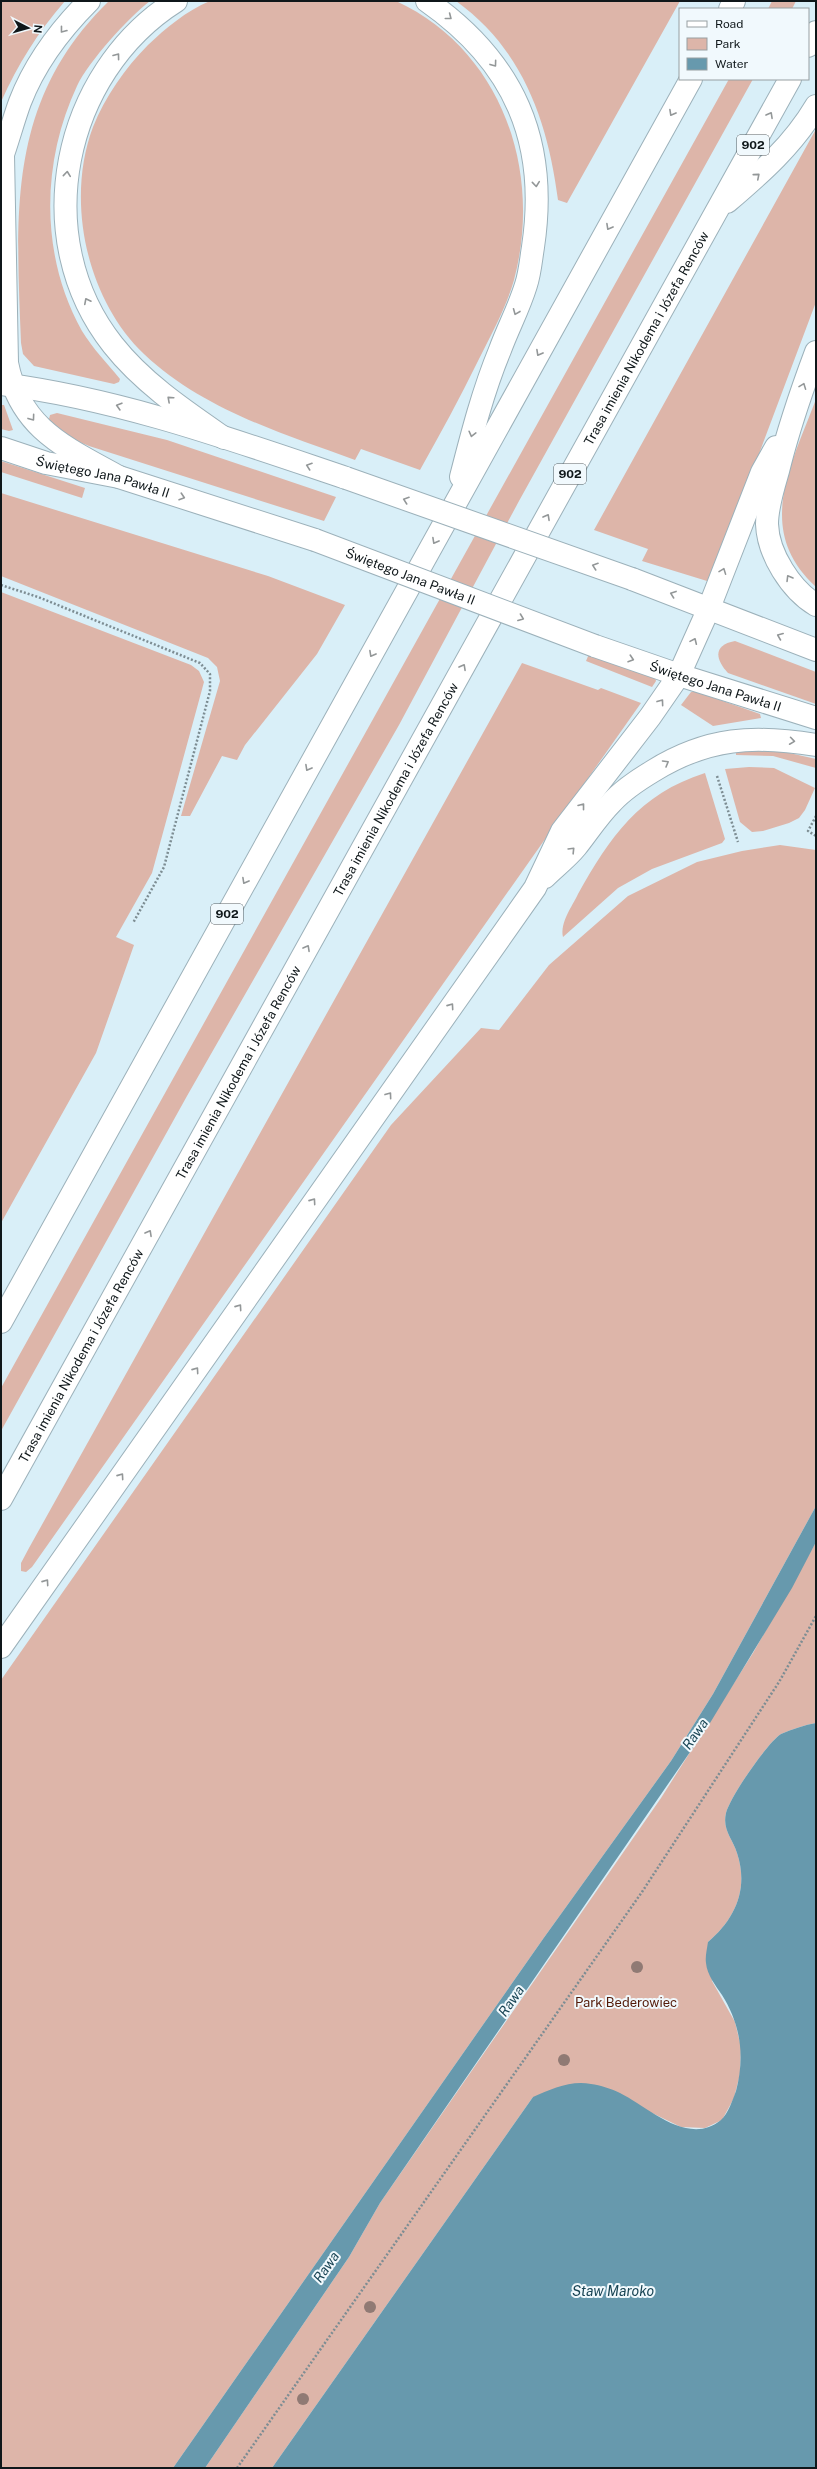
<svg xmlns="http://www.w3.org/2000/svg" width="817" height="2469" viewBox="0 0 817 2469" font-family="'Public Sans',sans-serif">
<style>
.green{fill:#ddb5a9}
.water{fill:#6799ad}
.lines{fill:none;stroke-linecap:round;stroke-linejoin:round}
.minor-casing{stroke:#9cb1ba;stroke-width:24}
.primary-casing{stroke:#9cb1ba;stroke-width:24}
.path{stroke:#7d8d93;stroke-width:2.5;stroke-dasharray:2 2;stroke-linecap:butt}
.minor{stroke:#fff;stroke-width:22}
.primary{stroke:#fff;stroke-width:22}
.minor-bridge-casing{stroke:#9cb1ba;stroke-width:24;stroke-linecap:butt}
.minor-bridge{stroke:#fff;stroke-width:22}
.tree{fill:#907a74}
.oneway{stroke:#939798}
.labels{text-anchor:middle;stroke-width:4;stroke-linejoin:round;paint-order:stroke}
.shield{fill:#f1f9fd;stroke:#535b5e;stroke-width:1}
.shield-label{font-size:12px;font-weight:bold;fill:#0f171a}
.street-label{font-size:13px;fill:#0f171a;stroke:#f1f9fd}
.park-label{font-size:13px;fill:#541a08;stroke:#f1f9fd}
.water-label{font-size:14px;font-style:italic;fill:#194555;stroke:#f1f9fd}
</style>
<rect width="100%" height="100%" fill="#d9eff8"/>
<g class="green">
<path d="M1,1H65C38,32 18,64 1,102Z"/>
<path d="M109,1H150C128,18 89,61 77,86C41,163 40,256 82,331C93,349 107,363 120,379L119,382L114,384L34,366L23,354L21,343C16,212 7,100 109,1Z"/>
<path d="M210,1H396C502,50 543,171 514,280C506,308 491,335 478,361C460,398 440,434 420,470L361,449L355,460C281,433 202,409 144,354C87,300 65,201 93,127C105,97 125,68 148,45C166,28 186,11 210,1Z"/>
<path d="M456,1H680L567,203L558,200C548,122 523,49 456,1Z"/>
<polygon points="772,1 796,1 792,9 768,9"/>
<polygon points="729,79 753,79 519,501 399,725 187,1096 1,1431 1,1388"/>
<polygon points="816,129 816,302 736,515 711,576 707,581 642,561 648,549 594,530"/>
<path d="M816,399V587C754,530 791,466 816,399Z"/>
<polygon points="1,405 4,405 13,430 9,431 1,429"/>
<path d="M57,413L167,440L336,497L324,521L89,446C75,440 56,434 49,419L50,415Z"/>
<polygon points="1,461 85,488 82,498 1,472"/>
<polygon points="1,493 268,576 345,605 317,654 245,745 237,760 222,756 190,816 181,816 220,681 217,667 208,658 1,576"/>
<polygon points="1,592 191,665 199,671 204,682 152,873 116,937 134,945 96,1053 1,1223"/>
<path d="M735,641L816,672V704L728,673C715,659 713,645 735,641Z"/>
<polygon points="589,654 655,677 656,681 652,687 586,661"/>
<polygon points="522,663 598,690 601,688 641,703 32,1567 26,1572 21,1571 21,1563 29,1548"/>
<polygon points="691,692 697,692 760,714 761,718 713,726 681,705"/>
<polygon points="757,749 785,752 816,759 816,768 773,756 736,755 736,751"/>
<polygon points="749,767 774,768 815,788 805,810 799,818 789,823 763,831 752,832 740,822 725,769"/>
<path d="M705,773L725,839L722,843L652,869L618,888L563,937C560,922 572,907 578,894C610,837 639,794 705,773Z"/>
<polygon points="780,845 816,850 816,1506 713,1694 671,1761 543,1939 173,2468 1,2468 1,1680 391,1125 481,1028 499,1030 549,965 628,896 697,862 742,851"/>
<path d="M816,1542V1723C805,1725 792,1729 781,1734C767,1743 730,1797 726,1813C722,1830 733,1839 737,1853C749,1889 735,1919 708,1942L712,1981L735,2022L741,2047L740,2074L734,2098L722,2120L705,2128L681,2127L652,2113L533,2097L272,2468H205L349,2257L380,2203L661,1798L753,1653Z"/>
</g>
<g class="water">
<polygon points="816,1506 816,1542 792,1588 710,1723 380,2203 349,2257 205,2468 173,2468 543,1939 671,1761 713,1694"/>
<path d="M816,1723V2468H272L533,2097C551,2089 571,2080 591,2084C600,2085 612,2089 620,2093C648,2107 688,2147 721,2120C728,2114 733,2099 736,2091C745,2057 741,2025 722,1995C716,1986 707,1975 706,1963C705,1957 707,1949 708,1942C735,1919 749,1889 737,1853C733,1839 722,1830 726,1813C730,1797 767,1743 781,1734C792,1729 805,1725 816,1723Z"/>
</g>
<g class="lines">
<g class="minor-casing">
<g id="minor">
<path d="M816,352C801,392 788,430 778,471C773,488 767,507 767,524C768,554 791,590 816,605"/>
<path d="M1,384C120,399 233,440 346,478"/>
<path id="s1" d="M1,448L46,463L119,477L315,540"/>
<polyline points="632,579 816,650"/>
<polyline points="709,608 762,472 776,447"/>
<path id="s2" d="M595,646L679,675L816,718"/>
</g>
</g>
<g class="primary-casing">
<g id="primary">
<path d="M176,1C62,73 28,238 113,345C143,383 185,411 224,438"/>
<path d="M427,1C514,62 549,141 533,247C531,259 530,273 526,285C519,308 508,328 500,350C483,391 472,434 461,477"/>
<polyline points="730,9 734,1"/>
<polyline points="808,46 816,32"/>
<path d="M3,155L7,363C20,429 65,447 119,477"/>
<path d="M1,160C8,141 13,121 20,102C35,63 60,30 89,1"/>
<path d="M727,202C761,173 793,145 816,106"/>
<path d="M545,877C555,867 567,858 576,847C588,832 598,816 612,802C623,790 638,780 653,771C708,737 754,735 816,745"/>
<polyline points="1,1322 691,79"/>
<path id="s3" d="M1,1499L790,79"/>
<polyline points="1,1647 535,888 562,831 650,717 679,675 709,608"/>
</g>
</g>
<g class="path">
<polyline points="1,585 38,597 200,663 210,674 210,691 164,867 133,923"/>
<polyline points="717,776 738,842"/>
<polyline points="816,816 808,831 816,836"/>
<polyline points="237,2468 642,1892 779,1682 816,1616"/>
</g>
<use href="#minor" class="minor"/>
<use href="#primary" class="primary"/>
<g class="minor-bridge-casing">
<g id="minor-bridge">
<polyline points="346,478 632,579"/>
<path id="s4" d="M315,540L595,646"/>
</g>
</g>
<use href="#minor-bridge" class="minor-bridge"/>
</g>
<g class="tree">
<circle cx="637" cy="1967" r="6"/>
<circle cx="564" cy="2060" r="6"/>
<circle cx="370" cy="2307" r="6"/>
<circle cx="303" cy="2399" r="6"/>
</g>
<defs><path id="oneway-chevron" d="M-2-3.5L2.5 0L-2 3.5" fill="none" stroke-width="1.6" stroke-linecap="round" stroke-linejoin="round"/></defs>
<g class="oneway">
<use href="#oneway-chevron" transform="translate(449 17) rotate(38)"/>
<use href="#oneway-chevron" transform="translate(63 30) rotate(128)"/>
<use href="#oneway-chevron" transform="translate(117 56) rotate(-53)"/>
<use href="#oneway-chevron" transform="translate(494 64) rotate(54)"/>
<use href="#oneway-chevron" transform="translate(672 113) rotate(119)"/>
<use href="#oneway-chevron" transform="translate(770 115) rotate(-61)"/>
<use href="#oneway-chevron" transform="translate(67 174) rotate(-84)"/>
<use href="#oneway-chevron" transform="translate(757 176) rotate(-41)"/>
<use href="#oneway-chevron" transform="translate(536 184) rotate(84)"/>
<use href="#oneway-chevron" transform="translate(609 227) rotate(119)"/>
<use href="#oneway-chevron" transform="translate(87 301) rotate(-117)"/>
<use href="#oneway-chevron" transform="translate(516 312) rotate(112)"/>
<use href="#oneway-chevron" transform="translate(539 353) rotate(119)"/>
<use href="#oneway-chevron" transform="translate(803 386) rotate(-69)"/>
<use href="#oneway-chevron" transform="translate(170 399) rotate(-138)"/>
<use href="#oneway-chevron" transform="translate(119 406) rotate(-164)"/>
<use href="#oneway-chevron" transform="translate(32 418) rotate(54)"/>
<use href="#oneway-chevron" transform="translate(472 434) rotate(104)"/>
<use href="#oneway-chevron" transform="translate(309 466) rotate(-161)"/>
<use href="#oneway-chevron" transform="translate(182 497) rotate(18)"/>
<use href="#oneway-chevron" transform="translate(406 500) rotate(-161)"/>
<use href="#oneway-chevron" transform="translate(547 517) rotate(-61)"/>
<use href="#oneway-chevron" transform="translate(435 541) rotate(119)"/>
<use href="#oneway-chevron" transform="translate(595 566) rotate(-161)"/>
<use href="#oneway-chevron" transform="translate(723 571) rotate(-69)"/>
<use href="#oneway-chevron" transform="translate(789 578) rotate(-121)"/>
<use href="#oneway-chevron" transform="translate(673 594) rotate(-160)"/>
<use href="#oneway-chevron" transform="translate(521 618) rotate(21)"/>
<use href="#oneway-chevron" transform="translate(780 636) rotate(-158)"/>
<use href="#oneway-chevron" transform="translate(694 641) rotate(-66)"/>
<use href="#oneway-chevron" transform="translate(372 654) rotate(119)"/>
<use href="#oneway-chevron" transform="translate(631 659) rotate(18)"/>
<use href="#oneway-chevron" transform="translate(463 667) rotate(-61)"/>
<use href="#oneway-chevron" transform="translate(661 702) rotate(-54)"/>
<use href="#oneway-chevron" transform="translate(792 741) rotate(8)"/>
<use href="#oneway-chevron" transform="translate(666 763) rotate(-30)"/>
<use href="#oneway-chevron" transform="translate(308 768) rotate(119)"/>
<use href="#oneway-chevron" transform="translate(582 806) rotate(-52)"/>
<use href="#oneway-chevron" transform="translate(572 850) rotate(-46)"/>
<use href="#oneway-chevron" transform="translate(245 881) rotate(119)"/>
<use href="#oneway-chevron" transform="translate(307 948) rotate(-61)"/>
<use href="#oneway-chevron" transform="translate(451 1006) rotate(-55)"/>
<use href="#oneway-chevron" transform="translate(389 1095) rotate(-54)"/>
<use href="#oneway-chevron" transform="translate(313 1201) rotate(-55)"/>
<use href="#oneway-chevron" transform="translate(149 1233) rotate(-61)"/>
<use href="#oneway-chevron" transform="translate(239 1307) rotate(-55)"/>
<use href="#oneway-chevron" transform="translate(196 1370) rotate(-55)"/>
<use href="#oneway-chevron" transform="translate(121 1476) rotate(-55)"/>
<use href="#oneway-chevron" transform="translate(46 1582) rotate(-55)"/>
</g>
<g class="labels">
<g class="shield">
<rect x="737" y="135" width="32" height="20" rx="3"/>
<rect x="554" y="464" width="32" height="20" rx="3"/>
<rect x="211" y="904" width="32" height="20" rx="3"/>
</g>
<g class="shield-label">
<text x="753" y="149">902</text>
<text x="570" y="478">902</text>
<text x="227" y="918">902</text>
</g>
<g class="street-label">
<text dy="5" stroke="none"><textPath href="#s3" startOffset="1328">Trasa imienia Nikodema i Józefa Renców</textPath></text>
<text dy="5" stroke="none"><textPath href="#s1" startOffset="106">Świętego Jana Pawła II</textPath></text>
<text dy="5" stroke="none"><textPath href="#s4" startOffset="102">Świętego Jana Pawła II</textPath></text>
<text dy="5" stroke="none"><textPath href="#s2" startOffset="127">Świętego Jana Pawła II</textPath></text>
<text dy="5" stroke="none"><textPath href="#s3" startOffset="812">Trasa imienia Nikodema i Józefa Renców</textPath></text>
<text dy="5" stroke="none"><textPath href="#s3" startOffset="488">Trasa imienia Nikodema i Józefa Renców</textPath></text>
<text dy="5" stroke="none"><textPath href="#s3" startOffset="164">Trasa imienia Nikodema i Józefa Renców</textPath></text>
</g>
<g class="park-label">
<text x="626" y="2007">Park Bederowiec</text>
</g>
<g class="water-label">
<text transform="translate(695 1734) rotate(-55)" y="5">Rawa</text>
<text transform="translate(511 2001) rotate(-55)" y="5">Rawa</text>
<text transform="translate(326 2267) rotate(-55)" y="5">Rawa</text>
<text x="613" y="2296">Staw Maroko</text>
</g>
</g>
<rect width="817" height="2469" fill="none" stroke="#0f171a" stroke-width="4"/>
<rect x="679" y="8" width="130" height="72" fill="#f1f9fd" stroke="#979fa2"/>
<rect x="687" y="21" width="20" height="6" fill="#ffffff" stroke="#979fa2"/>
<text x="715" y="28" font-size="12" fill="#0f171a">Road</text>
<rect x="687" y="38" width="20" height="12" fill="#ddb5a9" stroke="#979fa2"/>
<text x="715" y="48" font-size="12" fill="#0f171a">Park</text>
<rect x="687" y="58" width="20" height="12" fill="#6799ad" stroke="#979fa2"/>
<text x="715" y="68" font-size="12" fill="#0f171a">Water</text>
<g transform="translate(28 28) rotate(96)" stroke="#f1f9fd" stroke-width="3" paint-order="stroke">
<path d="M0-3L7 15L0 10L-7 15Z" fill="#0f171a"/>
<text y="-6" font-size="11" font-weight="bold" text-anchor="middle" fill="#0f171a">N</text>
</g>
</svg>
